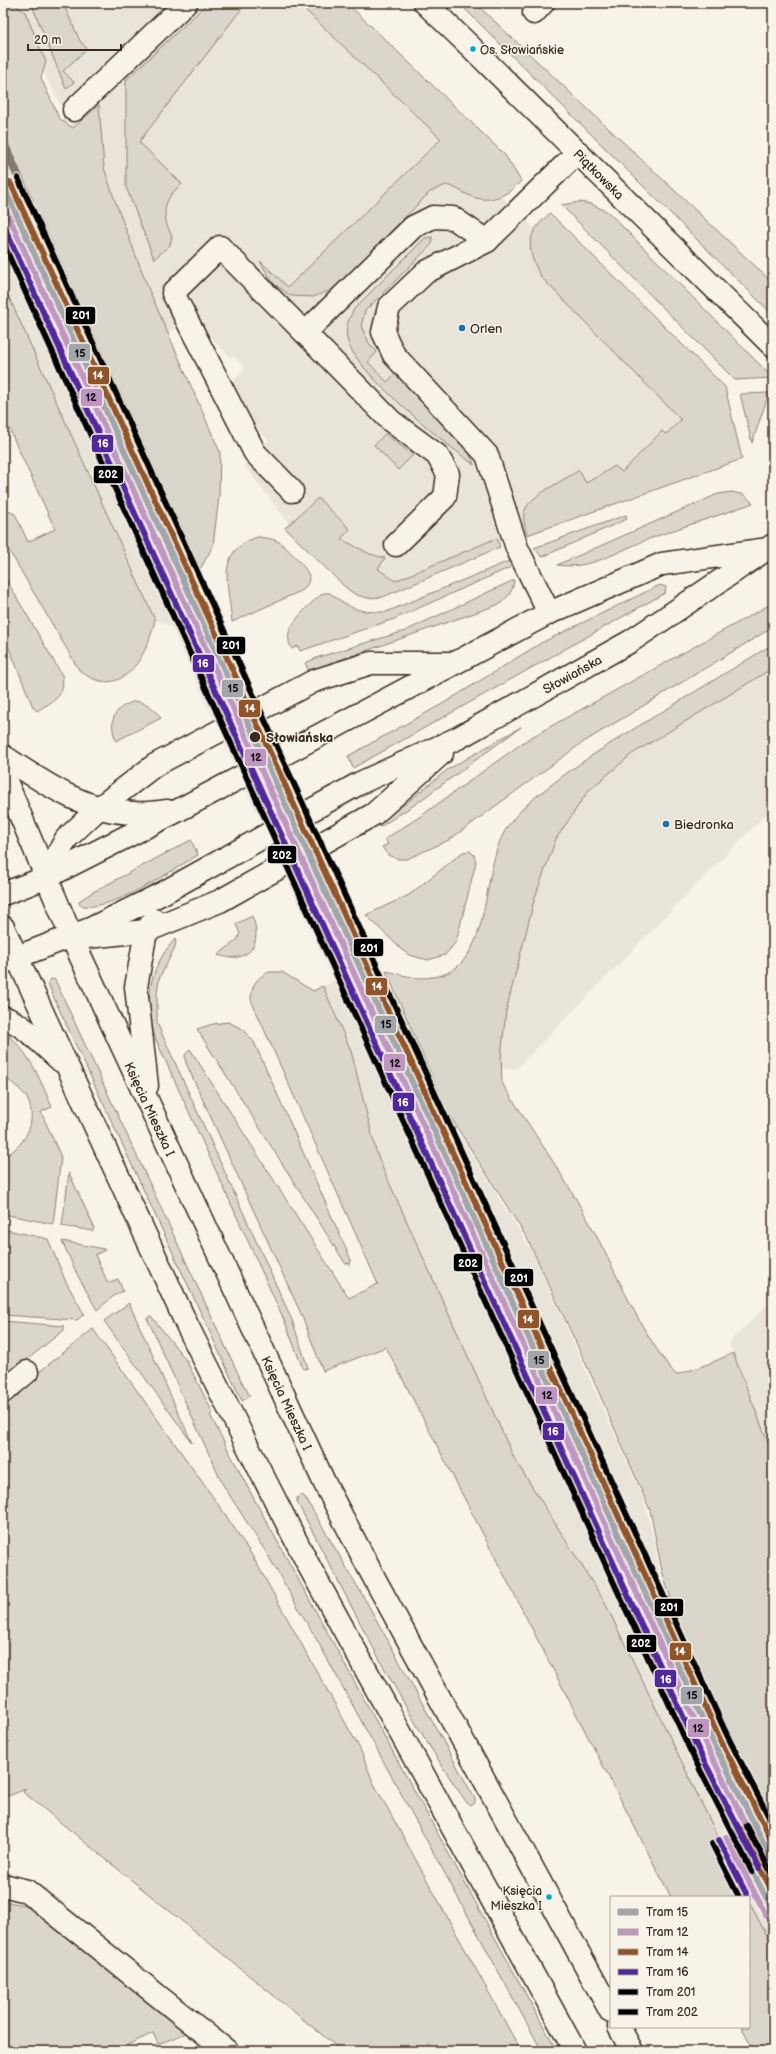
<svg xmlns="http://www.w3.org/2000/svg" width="776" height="2054" viewBox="0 0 776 2054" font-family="'Balsamiq Sans',sans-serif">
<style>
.built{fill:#e9e4d9}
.green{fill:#dbd6cb;stroke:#8b8074}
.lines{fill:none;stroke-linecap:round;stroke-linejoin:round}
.stream{stroke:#84786c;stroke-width:9}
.minor-casing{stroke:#3b2a1e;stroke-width:25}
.minor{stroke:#f7f3e8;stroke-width:22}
.tram-1-casing{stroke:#f7f3e8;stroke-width:9}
.tram-2-casing{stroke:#f7f3e8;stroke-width:9}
.tram-3-casing{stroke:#f7f3e8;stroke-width:9}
.tram-4-casing{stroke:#f7f3e8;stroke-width:9}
.tram-5-casing{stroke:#f7f3e8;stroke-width:9}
.tram-6-casing{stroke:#f7f3e8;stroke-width:9}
.tram-1{stroke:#a2a6ab;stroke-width:6}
.tram-2{stroke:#bf96c2;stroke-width:6}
.tram-3{stroke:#915429;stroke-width:6}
.tram-4{stroke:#51279e;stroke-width:6}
.tram-5{stroke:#000;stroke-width:6}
.tram-6{stroke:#000;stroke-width:6}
.bus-dot{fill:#00a9ce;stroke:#f7f3e8;stroke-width:1.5}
.poi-dot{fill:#1f6fb2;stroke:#f7f3e8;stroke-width:1.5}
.stop-dot{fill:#3b2a1e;stroke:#f7f3e8;stroke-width:1.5}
.labels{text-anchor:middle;stroke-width:3;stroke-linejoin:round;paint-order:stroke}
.bus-label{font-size:12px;fill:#3b2a1e;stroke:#f7f3e8;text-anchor:start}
.street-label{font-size:13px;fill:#3b2a1e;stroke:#f7f3e8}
.poi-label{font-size:13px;fill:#3b2a1e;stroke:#f7f3e8;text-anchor:start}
.stop-label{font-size:13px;font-weight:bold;fill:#3b2a1e;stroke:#f7f3e8;text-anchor:start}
.line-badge{stroke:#f7f3e8;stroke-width:1.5}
.badge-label{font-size:11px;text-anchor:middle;font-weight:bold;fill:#fff}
.pale-badge-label{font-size:11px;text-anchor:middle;font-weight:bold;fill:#111}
</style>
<rect width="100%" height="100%" fill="#f7f3e8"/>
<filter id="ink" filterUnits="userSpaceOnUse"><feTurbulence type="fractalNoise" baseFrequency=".025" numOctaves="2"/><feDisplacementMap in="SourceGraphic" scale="8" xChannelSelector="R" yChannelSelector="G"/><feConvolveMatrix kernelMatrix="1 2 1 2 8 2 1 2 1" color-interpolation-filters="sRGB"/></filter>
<g filter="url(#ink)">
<g class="built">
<polygon points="23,3 299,3 703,389 692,467 461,558 395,593 291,526 244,465 268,440 243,417 235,400 231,382 245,369 244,367 232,355 230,357 190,317 131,360 108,196 37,60"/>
<polygon points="3,142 198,573 204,610 234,680 366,966 384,970 442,1106 533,1253 643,1498 654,1540 660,1578 671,1615 773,1825 773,1947 752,1909 749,1897 746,1897 604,1601 514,1458 383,1169 376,1151 345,1035 323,986 334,981 171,626 155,620 3,284"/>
<polygon points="773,655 773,807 516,1069 481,1068 549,791"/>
<polygon points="773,1299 773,1455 729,1342"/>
</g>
<g class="green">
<polygon points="3,3 13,3 25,12 46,62 41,78 59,118 73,128 99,105 104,168 115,201 149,290 220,452 219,496 213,546 198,573 3,142"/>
<polygon points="31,3 63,3 80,41 87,49 63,71 74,82 66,89"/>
<path d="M208,3H246L139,142L182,184C162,199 161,216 172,236L170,245L154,259L126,187V80Z"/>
<path d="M298,3H347L505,155L521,181C507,196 489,205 468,195C460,191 455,187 446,185L430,192L334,289L313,297L291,296L273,283L260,261L288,287L441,139Z"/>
<polygon points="459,3 475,3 773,283 773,315"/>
<polygon points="579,202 591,204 608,212 773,378 735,380 561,205"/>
<path d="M550,213L725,387L742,459L527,535C525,527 522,517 525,510C530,496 566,479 579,470L586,483L615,466L622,472L662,431L666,434L681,420L541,277C526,249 525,235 550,213Z"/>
<path d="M432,237V244L365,311L361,326L370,345L377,352L368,362L387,382L397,372C420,396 465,434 474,465C446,443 352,371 347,338C345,326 349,319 354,309L425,238Z"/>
<path d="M3,284L155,620C147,657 121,704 79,670L3,540V509L15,514L28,542L55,529L6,422L3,423Z"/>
<polygon points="769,393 752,443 740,394"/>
<polygon points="385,434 413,455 398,470 374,445"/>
<path d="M732,492L744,495L753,503C719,516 683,526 649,539C617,551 592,570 557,565L718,494Z"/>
<polygon points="318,498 350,529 341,539 370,554 385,558 378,569 395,581 497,538 500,547 383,597 368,598 356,595 345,587 285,528"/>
<polygon points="626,515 627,519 542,557 534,548"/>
<path d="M258,537C265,538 271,538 277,541C285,545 307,568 309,576C310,582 306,586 303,590L232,622C229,587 214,550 258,537Z"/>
<path d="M509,561L511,567L394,619L300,651L298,646L292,649C289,644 288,639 289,633C291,622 314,599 324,593H330C352,610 358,612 386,612Z"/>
<path d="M3,574L62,675C66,697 54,700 37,711L33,707L3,633Z"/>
<path d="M514,580C513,591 509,596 500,604L328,664L310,673L305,663L319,657L405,631Z"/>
<polygon points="660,585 666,587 665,593 353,768 348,756 444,703 541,643"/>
<polygon points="773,603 773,627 582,743 449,840 407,859 397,859 388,855 382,847 388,844 385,839 421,816 528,739"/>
<path d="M773,644V668L632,754L588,791L556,839L535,897L506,1011L501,1057L502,1083C531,1129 563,1174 589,1222C618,1274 638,1330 676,1375L711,1363L733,1353L773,1455V1821L681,1629L662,1571L650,1510L593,1379L527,1238L448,1113L386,971C397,973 410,978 422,978C499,978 476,871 508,826C520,809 535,797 551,785C583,760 617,739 652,718C692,693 733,669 773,644Z"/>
<path d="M136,701C149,704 154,708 161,718L116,741C108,720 114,707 136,701Z"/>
<polygon points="521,727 414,805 380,827 378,822 405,804 447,770"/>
<path d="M191,840L198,855C174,869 106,915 80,905L79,901L93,892Z"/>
<polygon points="470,851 474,855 476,862 456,942 445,955 428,960 409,955 402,950 366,915 409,895 463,852"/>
<path d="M252,916C264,944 248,965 218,955L237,940L240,934L236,924Z"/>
<path d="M175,939L176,943L174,949L159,979L157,993V1023L292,1320L308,1368L303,1369L285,1322L156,1040C143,1004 148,969 175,939Z"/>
<path d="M269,972H282L313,991L323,986L351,1051L376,1151L383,1169L514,1458L604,1601L747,1897H671L386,1347L323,1371L302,1316L186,1063L185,1055L190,1049L349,1298L378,1284L251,1000C252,985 255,979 269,972Z"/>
<polygon points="51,979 55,980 241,1380 250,1396 242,1401 54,998 48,983"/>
<polygon points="228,1022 241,1028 254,1042 351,1260 350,1264 345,1263 197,1029 213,1024"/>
<path d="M3,1032C29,1049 40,1080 52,1107L41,1112L61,1157L53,1224L3,1214V1157C24,1147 38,1123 28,1100C24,1091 11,1082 3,1076Z"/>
<polygon points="69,1173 94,1227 93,1231 62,1226"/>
<polygon points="3,1229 48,1239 65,1280 84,1314 77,1320 3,1315"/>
<polygon points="62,1241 104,1249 105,1250 95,1255 108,1283 118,1279 123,1291 115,1295 97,1310 77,1274"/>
<polygon points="129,1303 192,1443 104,1321"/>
<polygon points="151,1316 186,1360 213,1413 210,1415 247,1486 557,2051 542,2051 318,1642 266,1552 223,1485 147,1318"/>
<polygon points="3,1321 64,1326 64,1330 3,1379"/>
<polygon points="93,1329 225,1514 253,1557 360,1749 373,1782 521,2051 342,2051 23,1792 26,1789 3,1798 3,1401"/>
<path d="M301,1495L305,1497L366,1601L475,1799V1803L471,1806L467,1803C401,1709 351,1604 297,1502V1498Z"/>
<polygon points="3,1901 34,1907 189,2032 158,2044 153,2033 115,2051 3,2051"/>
<polygon points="749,1902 773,1947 773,2051 754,2051 741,2027 749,2027"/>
</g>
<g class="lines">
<g class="stream">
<polyline points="3,142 29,201"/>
<polyline points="36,217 198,573"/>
</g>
<g class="minor-casing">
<g id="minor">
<polyline points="425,3 473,49 773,346"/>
<polyline points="534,13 543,3"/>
<polyline points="74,110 186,3"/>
<polyline points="305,333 391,421 437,455 448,474 445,497 396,545"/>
<polyline points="292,491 255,453 173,293 220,247 305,333 413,227 433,217 453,218 487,241"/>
<polyline points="549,613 517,548 487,455 394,355 383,332 389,307 426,272 487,241 578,152"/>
<path d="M3,756C43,782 84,812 134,813C145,814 157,812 168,811"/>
<polyline points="3,774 72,938 325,1484 372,1574 611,2012"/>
<polyline points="45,878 66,839 99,808 155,765 314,681 371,663 450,663"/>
<polyline points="3,894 45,878 177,811 549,613 662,564 761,550"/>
<polyline points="3,927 187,1325 249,1449 310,1568 575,2051"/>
<polyline points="87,937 146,931 220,901 374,814 442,753"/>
<polyline points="4,962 90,929 161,894 360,783 458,738 631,641 773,545"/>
<path d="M3,1017C25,1025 43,1045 61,1061"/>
<polyline points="147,1086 136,987 146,931 154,920"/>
<polyline points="3,1392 27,1372"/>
<polyline points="3,1885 27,1891 227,2051"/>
<polyline points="619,2027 632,2051"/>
</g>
</g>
<use href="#minor" class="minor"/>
<g class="tram-1-casing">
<g id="tram-1">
<polyline points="3,185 713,1742 773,1861"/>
<polyline points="733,1833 773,1911"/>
</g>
</g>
<g class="tram-2-casing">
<g id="tram-2">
<polyline points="3,204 706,1745 766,1865"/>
<polyline points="726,1837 766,1915"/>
</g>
</g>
<g class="tram-3-casing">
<g id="tram-3">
<polyline points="10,182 720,1739 773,1843"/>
<polyline points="740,1829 773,1893"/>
</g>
</g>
<g class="tram-4-casing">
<g id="tram-4">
<polyline points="3,224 698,1749 759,1868"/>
<polyline points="719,1840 748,1897"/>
</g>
</g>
<g class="tram-5-casing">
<g id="tram-5">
<polyline points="18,178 727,1735 773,1825"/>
<polyline points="747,1826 773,1876"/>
</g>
</g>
<g class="tram-6-casing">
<g id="tram-6">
<polyline points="3,243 691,1752 752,1872"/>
<polyline points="712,1844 739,1897"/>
</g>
</g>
<use href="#tram-1" class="tram-1"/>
<use href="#tram-2" class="tram-2"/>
<use href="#tram-3" class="tram-3"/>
<use href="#tram-4" class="tram-4"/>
<use href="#tram-5" class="tram-5"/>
<use href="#tram-6" class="tram-6"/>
</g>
</g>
<g class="bus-dot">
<circle cx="473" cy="49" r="3.5"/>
<circle cx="549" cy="1897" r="3.5"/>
</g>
<g class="poi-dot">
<circle cx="462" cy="328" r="4"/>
<circle cx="666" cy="824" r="4"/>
</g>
<circle class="stop-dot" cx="255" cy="737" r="6"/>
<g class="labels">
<g class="bus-label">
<text x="480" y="54">Os. Słowiańskie</text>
<text x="542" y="1895" text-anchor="end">Księcia<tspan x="542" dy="15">Mieszka I</tspan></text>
</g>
<g class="street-label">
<text transform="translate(599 174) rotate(45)" y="5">Piątkowska</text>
<text transform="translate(572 674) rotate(-29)" y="5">Słowiańska</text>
<text transform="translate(150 1109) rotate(65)" y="5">Księcia Mieszka I</text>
<text transform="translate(287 1403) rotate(65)" y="5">Księcia Mieszka I</text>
</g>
<g class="poi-label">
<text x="470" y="333">Orlen</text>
<text x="674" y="829">Biedronka</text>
</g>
<g class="stop-label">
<text x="266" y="742">Słowiańska</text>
</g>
</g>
<g class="line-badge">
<rect x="65" y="306" width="31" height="19" rx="4" fill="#000"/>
<rect x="68" y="343" width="23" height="19" rx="4" fill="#a2a6ab"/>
<rect x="87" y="366" width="23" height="19" rx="4" fill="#915429"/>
<rect x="80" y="388" width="23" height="19" rx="4" fill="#bf96c2"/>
<rect x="91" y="434" width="23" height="19" rx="4" fill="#51279e"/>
<rect x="93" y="465" width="31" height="19" rx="4" fill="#000"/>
<rect x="216" y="636" width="30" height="19" rx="4" fill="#000"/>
<rect x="192" y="654" width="23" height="19" rx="4" fill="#51279e"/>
<rect x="221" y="679" width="23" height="19" rx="4" fill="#a2a6ab"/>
<rect x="238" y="699" width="23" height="19" rx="4" fill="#915429"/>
<rect x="244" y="748" width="23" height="19" rx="4" fill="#bf96c2"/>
<rect x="267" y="845" width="30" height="19" rx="4" fill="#000"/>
<rect x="353" y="938" width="31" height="19" rx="4" fill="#000"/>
<rect x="365" y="977" width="23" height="19" rx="4" fill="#915429"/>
<rect x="374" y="1015" width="23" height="19" rx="4" fill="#a2a6ab"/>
<rect x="383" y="1053" width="23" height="19" rx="4" fill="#bf96c2"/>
<rect x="392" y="1092" width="23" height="20" rx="4" fill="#51279e"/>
<rect x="453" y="1253" width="30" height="19" rx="4" fill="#000"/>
<rect x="504" y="1268" width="30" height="19" rx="4" fill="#000"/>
<rect x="517" y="1309" width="23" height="20" rx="4" fill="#915429"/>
<rect x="527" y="1350" width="23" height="19" rx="4" fill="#a2a6ab"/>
<rect x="535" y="1386" width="23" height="19" rx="4" fill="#bf96c2"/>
<rect x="542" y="1422" width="23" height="19" rx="4" fill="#51279e"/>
<rect x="654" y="1598" width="30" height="19" rx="4" fill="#000"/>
<rect x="626" y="1634" width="31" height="19" rx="4" fill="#000"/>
<rect x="669" y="1642" width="23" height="19" rx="4" fill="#915429"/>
<rect x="654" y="1669" width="23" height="19" rx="4" fill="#51279e"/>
<rect x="680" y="1686" width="23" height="19" rx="4" fill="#a2a6ab"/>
<rect x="687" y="1718" width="23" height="20" rx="4" fill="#bf96c2"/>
</g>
<g class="badge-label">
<text x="81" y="319">201</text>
<text x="98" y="379">14</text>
<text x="103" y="447">16</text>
<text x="108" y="478">202</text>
<text x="231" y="649">201</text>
<text x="203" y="667">16</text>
<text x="250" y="712">14</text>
<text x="282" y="859">202</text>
<text x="369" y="952">201</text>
<text x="377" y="990">14</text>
<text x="403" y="1106">16</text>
<text x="468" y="1267">202</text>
<text x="519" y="1282">201</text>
<text x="528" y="1323">14</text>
<text x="553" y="1435">16</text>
<text x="669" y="1611">201</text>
<text x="641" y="1647">202</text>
<text x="680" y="1655">14</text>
<text x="666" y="1683">16</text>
</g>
<g class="pale-badge-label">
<text x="80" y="357">15</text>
<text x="91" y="401">12</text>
<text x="233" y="692">15</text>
<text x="256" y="761">12</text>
<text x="386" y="1028">15</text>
<text x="395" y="1067">12</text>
<text x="539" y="1364">15</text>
<text x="547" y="1399">12</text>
<text x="692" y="1699">15</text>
<text x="698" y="1732">12</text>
</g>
<rect width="776" height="2054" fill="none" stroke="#f7f3e8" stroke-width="16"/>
<rect x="8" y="8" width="760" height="2038" fill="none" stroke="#3b2a1e" stroke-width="1.5" filter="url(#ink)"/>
<rect x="610" y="1896" width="140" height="132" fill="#f7f3e8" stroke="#aca397"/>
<rect x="618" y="1909" width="20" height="6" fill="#a2a6ab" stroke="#aca397"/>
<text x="646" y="1916" font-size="12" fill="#3b2a1e">Tram 15</text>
<rect x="618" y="1929" width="20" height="6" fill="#bf96c2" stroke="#aca397"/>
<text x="646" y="1936" font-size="12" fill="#3b2a1e">Tram 12</text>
<rect x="618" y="1949" width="20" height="6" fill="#915429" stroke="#aca397"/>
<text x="646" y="1956" font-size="12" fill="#3b2a1e">Tram 14</text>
<rect x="618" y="1969" width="20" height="6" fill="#51279e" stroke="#aca397"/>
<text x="646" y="1976" font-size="12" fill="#3b2a1e">Tram 16</text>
<rect x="618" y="1989" width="20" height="6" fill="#000000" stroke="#aca397"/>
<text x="646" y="1996" font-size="12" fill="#3b2a1e">Tram 201</text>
<rect x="618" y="2009" width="20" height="6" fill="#000000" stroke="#aca397"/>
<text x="646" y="2016" font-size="12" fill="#3b2a1e">Tram 202</text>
<path d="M28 44v6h93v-6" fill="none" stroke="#3b2a1e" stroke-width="2"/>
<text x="34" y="44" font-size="12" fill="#3b2a1e" stroke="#f7f3e8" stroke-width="3" paint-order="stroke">20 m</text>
</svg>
